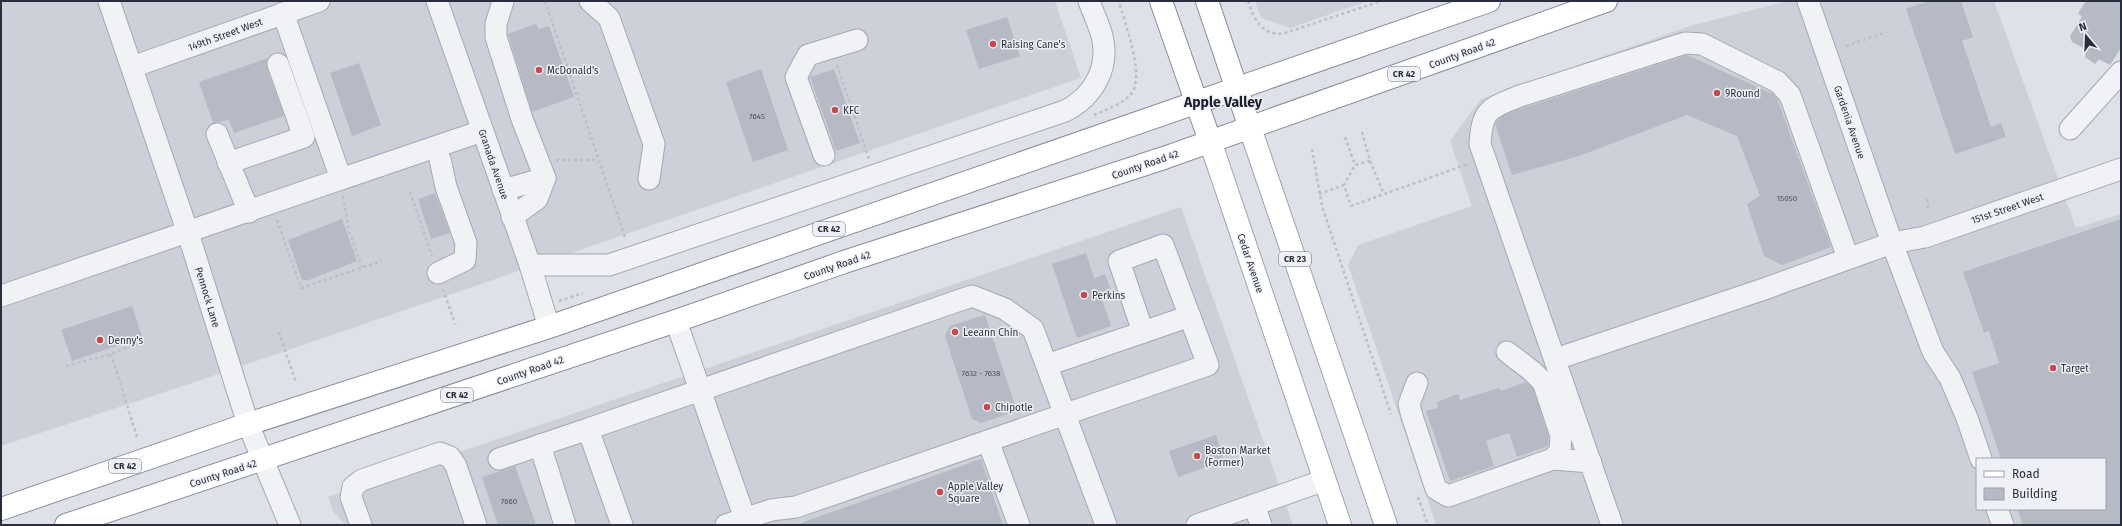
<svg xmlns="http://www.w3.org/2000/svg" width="2122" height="526" viewBox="0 0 2122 526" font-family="'Fira Sans',sans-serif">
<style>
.built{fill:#cdd0d9;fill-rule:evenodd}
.building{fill:#b6bac4}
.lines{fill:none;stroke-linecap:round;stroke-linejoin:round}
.minor-casing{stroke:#a4a8b1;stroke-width:23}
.major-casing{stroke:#9ea4b2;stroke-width:24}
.highway-casing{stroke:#868d9d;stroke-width:24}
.path{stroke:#bdbfc6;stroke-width:2.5;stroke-dasharray:3 3;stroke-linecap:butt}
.minor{stroke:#f1f2f6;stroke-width:21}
.major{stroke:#fff;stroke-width:22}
.highway{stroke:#fff;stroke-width:22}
.poi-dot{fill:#c7484e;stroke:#eef0f5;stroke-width:1.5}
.labels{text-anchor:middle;stroke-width:3;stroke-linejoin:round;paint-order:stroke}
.number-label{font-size:8px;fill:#4c515f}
.shield{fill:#eef0f5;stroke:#636874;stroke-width:1}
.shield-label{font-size:9px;font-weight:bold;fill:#282e3d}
.street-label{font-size:10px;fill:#282e3d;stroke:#eef0f5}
.poi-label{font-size:10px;fill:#282e3d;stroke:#eef0f5;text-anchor:start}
.district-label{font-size:14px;font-weight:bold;fill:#1a1f2e;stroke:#eef0f5}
</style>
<rect width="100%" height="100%" fill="#dee1e7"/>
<g class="built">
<polygon points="1,1 1055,1 1081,78 192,383 1,446"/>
<polygon points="1255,1 1368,1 1290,28 1261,18"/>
<path d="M1788,1H1994L2076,228L2121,214V525H1436L1348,265L1358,245L1472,206L1450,141L1481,99L1693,25ZM1977,459H2105V509H1977Z"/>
<polygon points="1181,207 1293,525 345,525 333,511 328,497"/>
</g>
<g class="building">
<polygon points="1929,1 1961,1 1973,37 1962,41 1991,127 2001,123 2006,137 1955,154 1906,9"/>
<polygon points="2086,1 2121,1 2121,48 2110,65 2099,59 2095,64 2085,57 2085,49 2072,42 2070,36 2082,17 2078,13"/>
<polygon points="1007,17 1020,56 979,69 966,30"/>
<polygon points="536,24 539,29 549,26 574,97 532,112 508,34"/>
<polygon points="1687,55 1773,94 1777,98 1831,247 1782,265 1764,256 1747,204 1760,196 1737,136 1687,115 1579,156 1512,175 1495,124 1501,117 1514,111"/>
<polygon points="268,58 267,68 284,116 234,133 229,120 213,123 199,82"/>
<polygon points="359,63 381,125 352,136 330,73"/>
<polygon points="761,69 788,150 753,162 726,82"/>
<polygon points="834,69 860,143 836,151 810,77"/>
<polygon points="435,193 450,233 431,239 418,199"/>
<polygon points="342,219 357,261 309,280 302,280 288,240"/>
<polygon points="2121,219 2121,525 2023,525 2017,509 2105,509 2105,459 2001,459 1972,372 1999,363 1989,331 1984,333 1963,272"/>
<polygon points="1086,253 1094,278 1105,274 1112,293 1101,297 1111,326 1077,338 1052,264"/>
<polygon points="132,306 142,337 72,361 61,330"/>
<polygon points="985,315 1017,411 981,423 972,419 945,336 949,326"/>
<polygon points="1526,382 1533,388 1549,438 1548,446 1517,457 1509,433 1486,441 1494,466 1450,481 1426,411 1438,408 1437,402 1458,394 1460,400 1499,388 1501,391"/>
<polygon points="1216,435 1224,461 1178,477 1169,451"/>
<polygon points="981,459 1003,525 801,525 801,523"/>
<polygon points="515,466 536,525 498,525 482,477"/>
</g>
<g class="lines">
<g class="minor-casing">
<g id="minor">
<polyline points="109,1 188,233 248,424 290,525"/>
<polyline points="437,1 530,265 549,327"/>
<polyline points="503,1 496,24 496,37 522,119 545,178 537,199 512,217"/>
<polyline points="590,1 609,18 654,144 649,179"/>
<polyline points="1808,1 1892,243 1925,237 2121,169"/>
<polyline points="283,13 341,179 482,131"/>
<polyline points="132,67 319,1"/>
<polyline points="2070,129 2121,72"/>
<polyline points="217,134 249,212"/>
<polyline points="824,155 796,77 808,55 857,40"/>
<polyline points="228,163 304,137 278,64"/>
<polyline points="503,190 545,178"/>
<path d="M530,265H609L1065,111C1093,97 1110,68 1102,36C1099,24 1093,13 1089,1"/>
<polyline points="438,273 465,260 466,243 446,187 440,159"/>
<polyline points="1,296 341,179"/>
<polyline points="676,321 745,519"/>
<polyline points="1507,352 1532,371 1543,382 1561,436 1560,451 1553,459"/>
<polyline points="1556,359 1764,289 1892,243 1933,352 1950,378 1967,418 1981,459"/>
<polyline points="1047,365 1190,316"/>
<polyline points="1417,383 1409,404 1412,416 1436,489 1448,496 1553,459 1591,462"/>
<polyline points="988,441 1019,525"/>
<polyline points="540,445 565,525"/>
<polyline points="499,459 588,429"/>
<polyline points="1254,505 1261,525"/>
<polyline points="1997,509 2003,525"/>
<polyline points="361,525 351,497 353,487 362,480 440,453 450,457 456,466 476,525"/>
<polyline points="622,525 588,429 972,296 1005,309 1033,329 1106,525"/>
<polyline points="726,525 771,510 796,507 1208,365 1163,245 1119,261 1143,332"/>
<polyline points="1197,525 1325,480"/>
<path d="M1612,525L1480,144C1482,109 1490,108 1520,96L1685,43L1702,44L1778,82L1790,95L1848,258"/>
</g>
</g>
<g class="major-casing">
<g id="major">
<polyline points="1250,128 1386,525"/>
<polyline points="1210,141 1340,525"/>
</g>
</g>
<g class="highway-casing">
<g id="highway">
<polyline points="1161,1 1210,141"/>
<polyline points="1207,1 1250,128"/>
<polyline points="1,509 248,424 549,327 1489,1"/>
<polyline points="66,525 676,321 844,262 1164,158 1606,1"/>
</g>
</g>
<g class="path">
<polyline points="545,1 626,240"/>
<path d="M1248,1C1254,19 1261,34 1282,34L1381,1"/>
<polyline points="1846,46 1887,32"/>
<polyline points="837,65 869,159"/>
<path d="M1094,115C1107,109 1122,105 1131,94C1146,77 1124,22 1119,1"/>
<polyline points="1362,132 1370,161 1384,194"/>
<polyline points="1345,137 1355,165"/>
<polyline points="1312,149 1322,206 1391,414"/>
<polyline points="556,160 598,160"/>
<polyline points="1370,161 1355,165 1344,185 1351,206 1468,164"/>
<polyline points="410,192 432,256"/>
<polyline points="1319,194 1344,185"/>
<polyline points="343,196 349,231 362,267"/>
<polyline points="1927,199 1928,208"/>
<polyline points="277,220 301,288 382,261"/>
<polyline points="443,289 455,324"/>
<polyline points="559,301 583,293"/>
<polyline points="279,332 296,383"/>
<polyline points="111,354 137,437"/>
<polyline points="66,366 111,354 144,340"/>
<polyline points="1418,497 1428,525"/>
</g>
<use href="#minor" class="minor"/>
<use href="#major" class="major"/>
<use href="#highway" class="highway"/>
</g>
<g class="poi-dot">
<circle cx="993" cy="44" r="4"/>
<circle cx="539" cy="70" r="4"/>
<circle cx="1717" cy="93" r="4"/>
<circle cx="835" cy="110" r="4"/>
<circle cx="1084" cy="295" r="4"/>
<circle cx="955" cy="332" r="4"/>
<circle cx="100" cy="340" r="4"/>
<circle cx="2053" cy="368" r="4"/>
<circle cx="987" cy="407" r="4"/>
<circle cx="1197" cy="456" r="4"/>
<circle cx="940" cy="492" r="4"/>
</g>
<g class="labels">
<g class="number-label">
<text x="757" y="119">7645</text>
<text x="1787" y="201">15050</text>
<text x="981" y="376">7632 - 7638</text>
<text x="509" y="504">7660</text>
</g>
<g class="shield">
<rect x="1388" y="67" width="32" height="14" rx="3"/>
<rect x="813" y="222" width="32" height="14" rx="3"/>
<rect x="1279" y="252" width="32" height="14" rx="3"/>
<rect x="441" y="388" width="32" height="14" rx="3"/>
<rect x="109" y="459" width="32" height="14" rx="3"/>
</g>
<g class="shield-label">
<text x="1404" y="77">CR 42</text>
<text x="829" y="232">CR 42</text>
<text x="1295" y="262">CR 23</text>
<text x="457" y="398">CR 42</text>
<text x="125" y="469">CR 42</text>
</g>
<g class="street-label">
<text transform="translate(225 34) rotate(-20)" y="4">149th Street West</text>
<text transform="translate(1462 53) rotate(-20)" y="4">County Road 42</text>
<text transform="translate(1850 122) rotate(71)" y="4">Gardenia Avenue</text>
<text transform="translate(494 164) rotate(71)" y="4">Granada Avenue</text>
<text transform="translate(1145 164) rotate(-19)" y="4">County Road 42</text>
<text transform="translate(2007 208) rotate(-19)" y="4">151st Street West</text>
<text transform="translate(1251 263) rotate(71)" y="4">Cedar Avenue</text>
<text transform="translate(837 265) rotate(-19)" y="4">County Road 42</text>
<text transform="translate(208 297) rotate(73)" y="4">Pennock Lane</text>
<text transform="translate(530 370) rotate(-19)" y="4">County Road 42</text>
<text transform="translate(223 473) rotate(-18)" y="4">County Road 42</text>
</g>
<g class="poi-label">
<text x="1001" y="48">Raising Cane's</text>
<text x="547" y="74">McDonald's</text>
<text x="1725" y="97">9Round</text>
<text x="843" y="114">KFC</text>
<text x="1092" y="299">Perkins</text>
<text x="963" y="336">Leeann Chin</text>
<text x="108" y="344">Denny's</text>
<text x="2061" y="372">Target</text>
<text x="995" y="411">Chipotle</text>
<text x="1205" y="454">Boston Market<tspan x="1205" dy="12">(Former)</tspan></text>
<text x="948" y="490">Apple Valley<tspan x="948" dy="12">Square</tspan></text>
</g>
<g class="district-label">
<text x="1223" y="107">Apple Valley</text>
</g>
</g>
<rect width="2122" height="526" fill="none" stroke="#282e3d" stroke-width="4"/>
<rect x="1976" y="458" width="130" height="52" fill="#eef0f5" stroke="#9fa2ab"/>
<rect x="1984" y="471" width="20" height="6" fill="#ffffff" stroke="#9fa2ab"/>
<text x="2012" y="478" font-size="12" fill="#282e3d">Road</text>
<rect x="1984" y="488" width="20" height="12" fill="#b6bac4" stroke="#9fa2ab"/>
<text x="2012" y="498" font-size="12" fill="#282e3d">Building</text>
<g transform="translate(2086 36) rotate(341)" stroke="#eef0f5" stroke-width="3" paint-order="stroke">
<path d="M0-3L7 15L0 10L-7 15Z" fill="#282e3d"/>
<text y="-6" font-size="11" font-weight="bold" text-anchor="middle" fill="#282e3d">N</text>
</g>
</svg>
